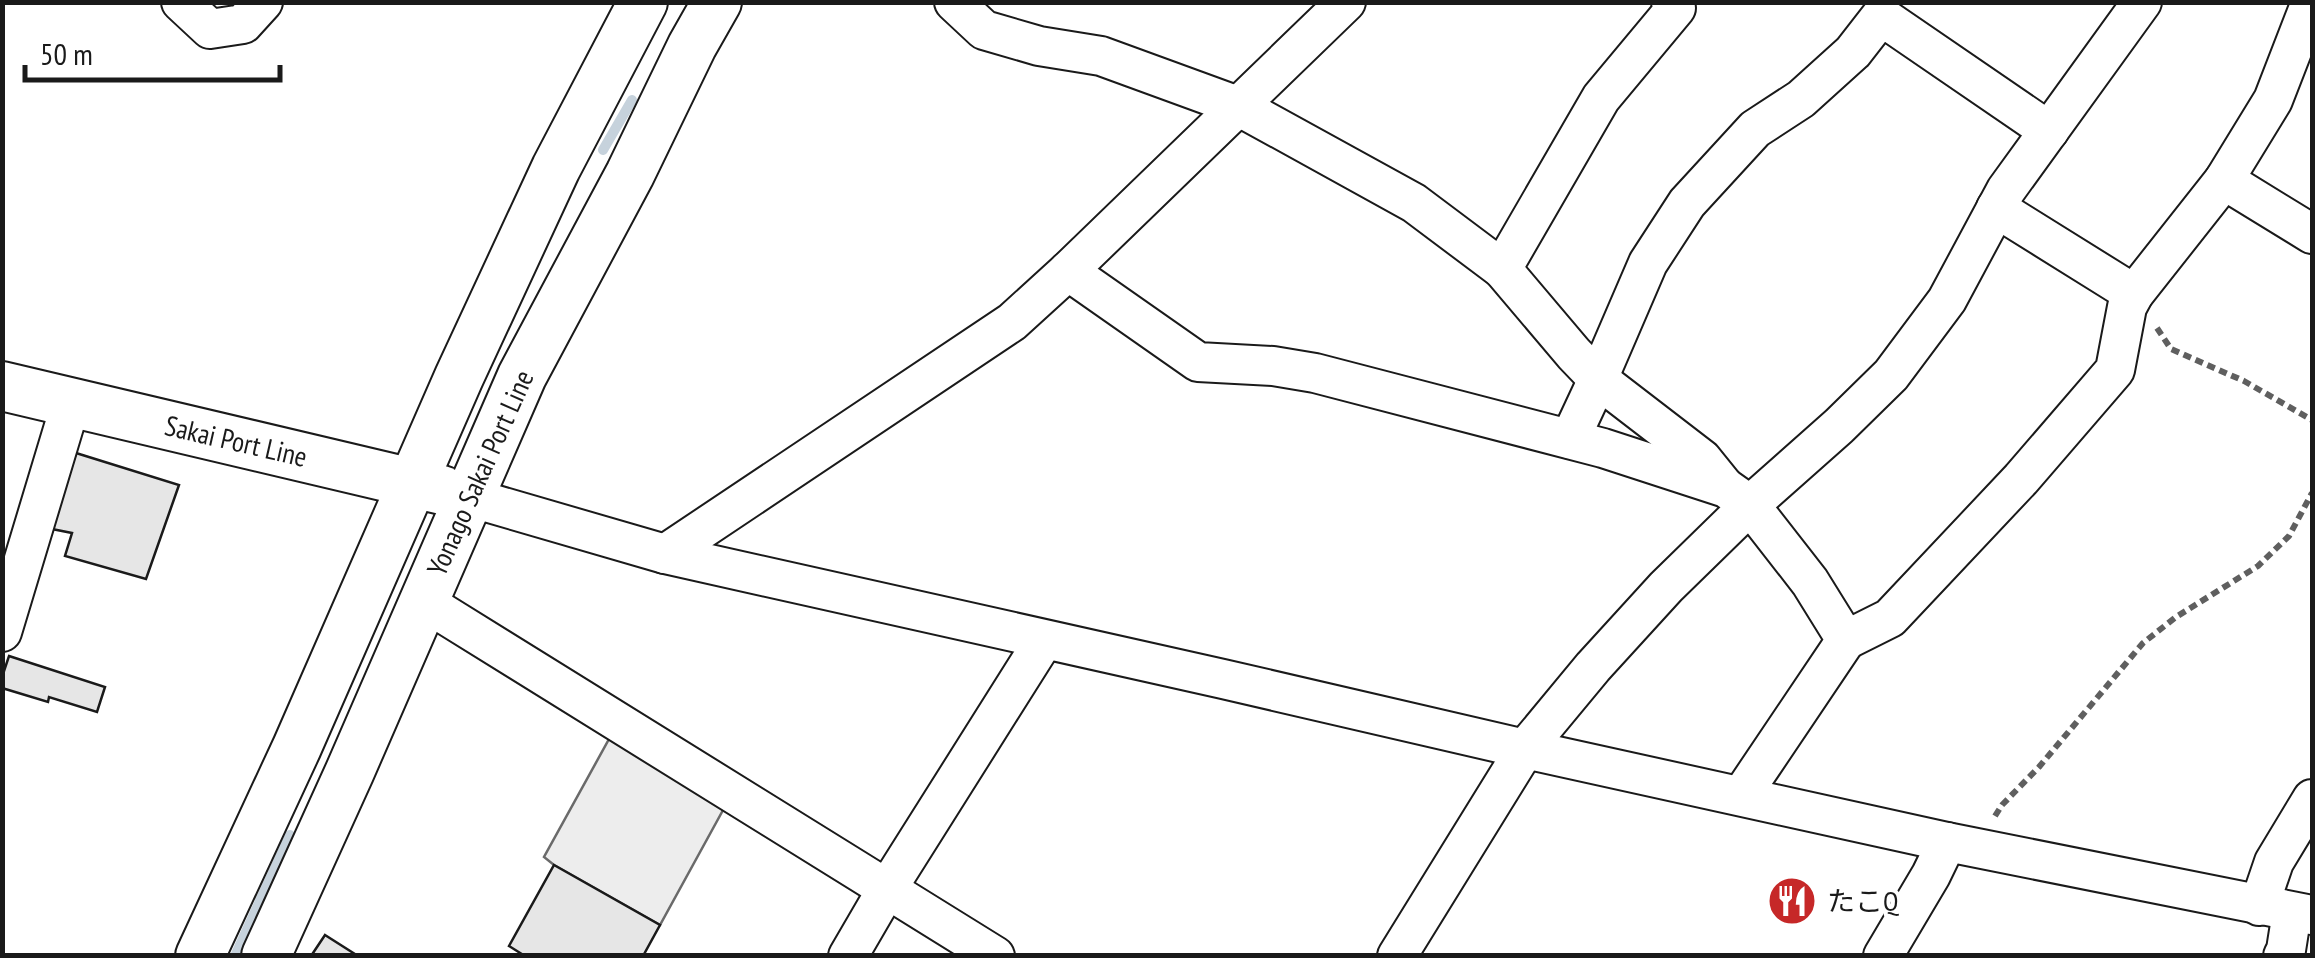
<svg xmlns="http://www.w3.org/2000/svg" width="2315" height="958" viewBox="0 0 2315 958" font-family="'PT Sans Narrow','Noto Sans JP',sans-serif">
<style>
.parking{fill:#ededed;stroke:#6a6a6a;stroke-width:2.5}
.lines{fill:none;stroke-linecap:round;stroke-linejoin:round}
.stream{stroke:#c6d2dc;stroke-width:10}
.building{fill:#e6e6e6;stroke:#1a1a1a;stroke-width:2.5}
.minor-casing{stroke:#1a1a1a;stroke-width:42}
.major-casing{stroke:#1a1a1a;stroke-width:52}
.path{stroke:#5f5f5f;stroke-width:6;stroke-dasharray:8 5;stroke-linecap:butt}
.minor{stroke:#fff;stroke-width:38}
.major{stroke:#fff;stroke-width:48}
.labels{text-anchor:middle;stroke-width:8;stroke-linejoin:round;paint-order:stroke}
.street-label{font-size:28px;fill:#1a1a1a;stroke:#fff}
.poi-label{font-size:28px;fill:#1a1a1a;stroke:#fff;text-anchor:start}
</style>
<rect width="100%" height="100%" fill="#fff"/>
<polygon class="parking" points="614,730 728,801 660,925 554,865 544,857"/>
<g class="lines">
<g class="stream">
<polyline points="603,150 632,100"/>
<polyline points="235,956 290,835"/>
</g>
</g>
<g class="building">
<polygon points="76,453 179,485 146,579 65,556 72,533 52,529"/>
<polygon points="9,656 105,687 97,712 49,697 48,702 2,688 2,677"/>
<polygon points="554,865 660,925 643,956 525,956 509,946"/>
<polygon points="325,935 358,956 311,956"/>
</g>
<g class="lines">
<g class="minor-casing">
<g id="minor">
<polyline points="181,2 210,29 243,24 263,2"/>
<polyline points="954,2 984,30 1039,46 1101,56 1238,106 1414,203 1502,269"/>
<polyline points="1671,2 1676,8 1601,98 1502,269 1574,354 1598,379 1702,459 1723,485"/>
<polyline points="2224,180 2312,234"/>
<polyline points="1996,208 2134,294"/>
<polyline points="1068,271 1346,2"/>
<polyline points="1570,439 1598,379 1648,263 1687,203 1755,129 1801,99 1853,52 1881,16 2049,131"/>
<polyline points="469,497 665,554 1223,679 1525,749 1947,842 2312,915"/>
<polyline points="665,554 1012,322 1068,271 1198,362 1273,366 1315,373 1603,448 1726,488 1750,505 1810,582 1846,640 1741,796"/>
<polyline points="423,601 995,956"/>
<polyline points="2,632 71,403"/>
<polyline points="1846,640 1890,618 2021,479 2115,370 2127,307 2134,294 2224,180 2273,100 2311,2"/>
<polyline points="2259,906 2274,862 2312,799"/>
<polyline points="848,956 887,889 1044,640"/>
<polyline points="1397,956 1525,749 1593,667 1666,587 1750,505 1839,426 1891,375 1947,300 2006,190 2142,2"/>
<polyline points="1883,956 1931,875 1947,842"/>
<polyline points="2283,956 2286,950 2292,912"/>
</g>
</g>
<g class="major-casing">
<g id="major">
<polyline points="2,386 442,490"/>
<polyline points="200,956 297,747 459,377 556,168 643,2"/>
<polyline points="266,956 350,771 522,376 630,174 692,46 717,2"/>
</g>
</g>
<g class="path">
<polyline points="2157,328 2171,349 2244,381 2312,420"/>
<polyline points="1995,816 2002,805 2039,767 2143,643 2176,617 2258,566 2289,536 2312,493"/>
</g>
<use href="#minor" class="minor"/>
<use href="#major" class="major"/>
</g>
<defs>
<g id="restaurant-disc" transform="scale(2.5)"><circle r="9.5" fill="#c62828" stroke="#fff"/><path d="M-5-6h1v4h1v-4h1v4h1v-4h1v5L-1.5 .5V6h-2V.5L-5-1ZM5-6V6H3V1.5H1.5Q1.5-4 5-6Z" fill="#fff"/></g>
</defs>
<g fill-rule="evenodd">
<use href="#restaurant-disc" x="1792" y="901"/>
</g>
<g class="labels">
<g class="street-label">
<text transform="translate(236 441) rotate(13)" y="10">Sakai Port Line</text>
<text transform="translate(480 473) rotate(-66)" y="10">Yonago Sakai Port Line</text>
</g>
<g class="poi-label">
<text x="1827" y="911">たこQ</text>
</g>
</g>
<rect width="2315" height="958" fill="none" stroke="#1a1a1a" stroke-width="10"/>
<path d="M25 65v15h255v-15" fill="none" stroke="#1a1a1a" stroke-width="5"/>
<text x="40" y="65" font-size="30" fill="#1a1a1a" stroke="#ffffff" stroke-width="8" paint-order="stroke">50 m</text>
</svg>
